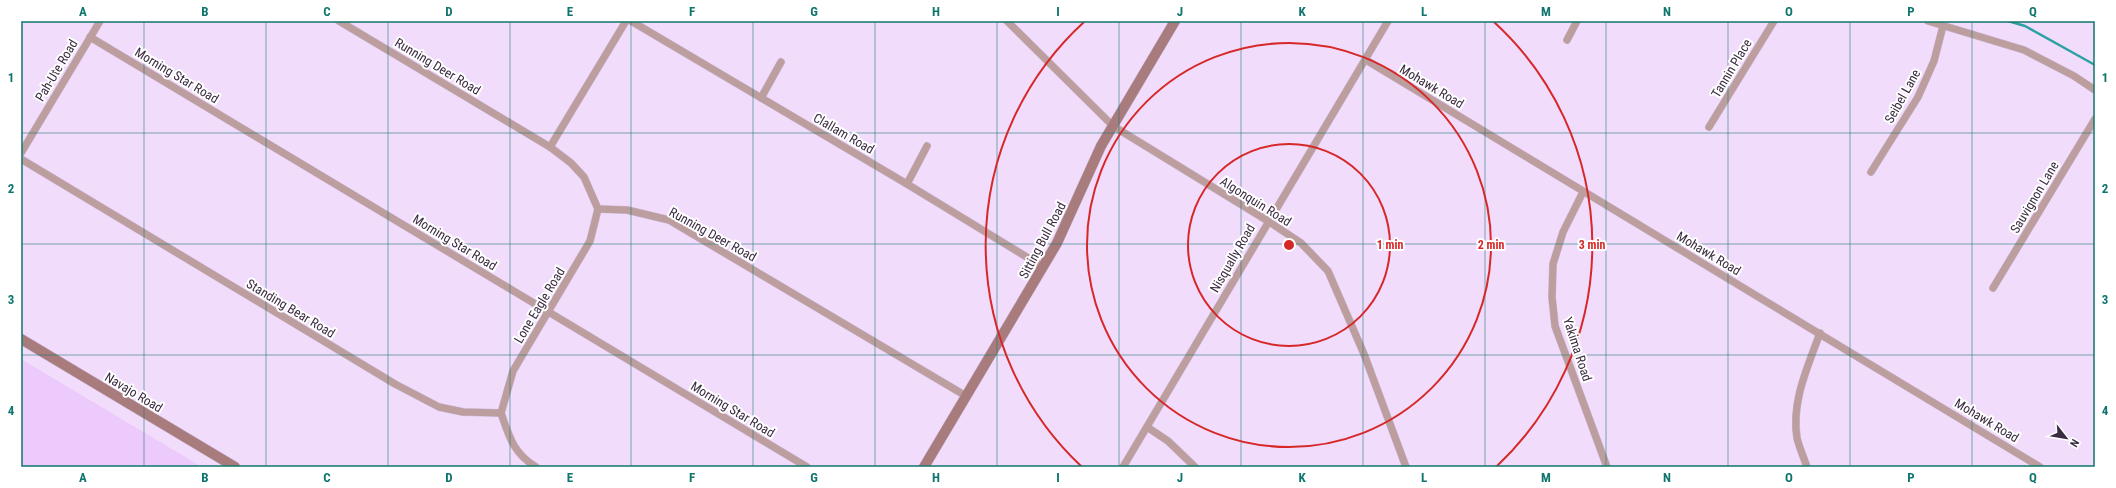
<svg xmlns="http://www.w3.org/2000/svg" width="2116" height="488" viewBox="0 0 2116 488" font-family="'Roboto Condensed',sans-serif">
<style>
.built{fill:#eccafb}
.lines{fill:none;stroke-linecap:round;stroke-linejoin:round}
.stream{stroke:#2aa1a2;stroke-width:2.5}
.street-casing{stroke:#cdb9d6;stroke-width:8}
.secondary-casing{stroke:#cdb9d6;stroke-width:11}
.street{stroke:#bd9e9f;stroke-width:7}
.secondary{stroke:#a87b7d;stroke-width:10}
.grid{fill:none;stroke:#0f766e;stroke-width:1;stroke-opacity:0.55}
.ring{fill:none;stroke:#d62828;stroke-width:2}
.labels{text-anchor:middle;stroke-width:4;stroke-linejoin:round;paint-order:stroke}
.street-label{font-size:13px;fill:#3a2b40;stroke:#fff}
.centre{fill:#d62828;stroke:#fff;stroke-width:2}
.ring-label{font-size:12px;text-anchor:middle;font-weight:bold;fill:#d62828;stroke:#fff;stroke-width:4;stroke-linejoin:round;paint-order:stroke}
.neatline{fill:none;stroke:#0f766e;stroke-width:1.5}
.grid-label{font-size:13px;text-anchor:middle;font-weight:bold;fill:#0f766e}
</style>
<rect width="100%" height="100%" fill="#f2dcfc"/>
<polygon class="built" points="21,359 202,467 21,467"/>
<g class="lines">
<polyline class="stream" points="2008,21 2025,26 2095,65"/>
<g class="street-casing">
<g id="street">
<polyline points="339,21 550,147 571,163 584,177 598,209"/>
<polyline points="631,21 907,184 1043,267"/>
<polyline points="1007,21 1113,126 1268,221 1301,243 1328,271 1364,354 1406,467"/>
<polyline points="1928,21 2024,50 2074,76 2095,90"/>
<polyline points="90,37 807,467"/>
<polyline points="1567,40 1577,21"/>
<polyline points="1366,60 2040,467"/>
<polyline points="761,98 781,62"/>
<polyline points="1709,127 1774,21"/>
<polyline points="550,147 626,21"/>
<polyline points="21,153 100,21"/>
<polyline points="21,159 395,384 439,407 463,412 501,413"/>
<polyline points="1871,172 1918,97 1934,61 1943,26"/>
<polyline points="907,184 927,146"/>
<polyline points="1583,192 1563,232 1553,264 1552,297 1555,326 1607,467"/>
<polyline points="598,209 627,210 669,220 966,396"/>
<polyline points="1993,288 2095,119"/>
<polyline points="501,413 513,371 590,241 598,209"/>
<path d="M501,413C509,436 513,453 536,467"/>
<polyline points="1147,427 1168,441 1195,467"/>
<polyline points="1123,467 1388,21"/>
<path d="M1807,467C1804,458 1799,447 1797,438C1791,402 1808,366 1820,333"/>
</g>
</g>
<g class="secondary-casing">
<g id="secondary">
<polyline points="21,339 235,467"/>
<polyline points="924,467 1057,243 1101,146 1175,21"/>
</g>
</g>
<use href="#street" class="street"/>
<use href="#secondary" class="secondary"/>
</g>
<path class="grid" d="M144,21V467M266,21V467M388,21V467M510,21V467M631,21V467M753,21V467M875,21V467M997,21V467M1119,21V467M1241,21V467M1363,21V467M1485,21V467M1606,21V467M1728,21V467M1850,21V467M1972,21V467M21,133H2095M21,244H2095M21,355H2095"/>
<g class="ring">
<circle cx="1289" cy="245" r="101"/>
<circle cx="1289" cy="245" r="202"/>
<path d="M1082 467A303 303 0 0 1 1084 22M1494 22A303 303 0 0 1 1496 467"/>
</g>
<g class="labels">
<g class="street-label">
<text transform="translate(438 66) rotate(31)" y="5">Running Deer Road</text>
<text transform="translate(1731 68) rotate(-59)" y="5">Tannin Place</text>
<text transform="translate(56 70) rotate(-59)" y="5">Pah-Ute Road</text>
<text transform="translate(177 75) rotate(31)" y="5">Morning Star Road</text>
<text transform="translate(1432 86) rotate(31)" y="5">Mohawk Road</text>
<text transform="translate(1902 96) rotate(-61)" y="5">Seibel Lane</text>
<text transform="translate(844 133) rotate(30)" y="5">Clallam Road</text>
<text transform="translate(2034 197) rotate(-59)" y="5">Sauvignon Lane</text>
<text transform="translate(1256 201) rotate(32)" y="5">Algonquin Road</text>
<text transform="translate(713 234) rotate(29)" y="5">Running Deer Road</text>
<text transform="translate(1042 240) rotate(-62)" y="5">Sitting Bull Road</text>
<text transform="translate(455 242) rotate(31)" y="5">Morning Star Road</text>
<text transform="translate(1709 253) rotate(31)" y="5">Mohawk Road</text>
<text transform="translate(1232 258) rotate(-60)" y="5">Nisqually Road</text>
<text transform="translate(539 305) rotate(-59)" y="5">Lone Eagle Road</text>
<text transform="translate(291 308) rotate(31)" y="5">Standing Bear Road</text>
<text transform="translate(1578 349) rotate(72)" y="5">Yakima Road</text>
<text transform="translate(134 392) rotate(31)" y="5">Navajo Road</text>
<text transform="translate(733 409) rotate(31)" y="5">Morning Star Road</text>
<text transform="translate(1987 420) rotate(31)" y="5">Mohawk Road</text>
</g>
</g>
<circle cx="1289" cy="245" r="6" class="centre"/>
<g class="ring-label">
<text x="1390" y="249">1 min</text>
<text x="1491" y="249">2 min</text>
<text x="1592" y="249">3 min</text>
</g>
<rect width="2116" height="488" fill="none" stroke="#ffffff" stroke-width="44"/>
<g transform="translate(2066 438) rotate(121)" stroke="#ffffff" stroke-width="3" paint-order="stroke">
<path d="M0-3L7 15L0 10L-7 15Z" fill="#3a2b40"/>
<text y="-6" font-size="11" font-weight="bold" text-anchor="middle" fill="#3a2b40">N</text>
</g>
<rect x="22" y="22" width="2072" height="444" class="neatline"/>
<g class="grid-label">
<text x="83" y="16">A</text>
<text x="205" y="16">B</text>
<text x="327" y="16">C</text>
<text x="449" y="16">D</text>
<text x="570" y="16">E</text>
<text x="692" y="16">F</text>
<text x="814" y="16">G</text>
<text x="936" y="16">H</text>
<text x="1058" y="16">I</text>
<text x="1180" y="16">J</text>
<text x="1302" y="16">K</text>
<text x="1424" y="16">L</text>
<text x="1546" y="16">M</text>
<text x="1667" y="16">N</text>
<text x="1789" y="16">O</text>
<text x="1911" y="16">P</text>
<text x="2033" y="16">Q</text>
<text x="11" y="82">1</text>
<text x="2105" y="82">1</text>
<text x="11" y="193">2</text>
<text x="2105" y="193">2</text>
<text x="11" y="304">3</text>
<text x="2105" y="304">3</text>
<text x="11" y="415">4</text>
<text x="2105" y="415">4</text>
<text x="83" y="482">A</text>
<text x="205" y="482">B</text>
<text x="327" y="482">C</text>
<text x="449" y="482">D</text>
<text x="570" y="482">E</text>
<text x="692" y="482">F</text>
<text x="814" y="482">G</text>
<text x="936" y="482">H</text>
<text x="1058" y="482">I</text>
<text x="1180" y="482">J</text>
<text x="1302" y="482">K</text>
<text x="1424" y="482">L</text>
<text x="1546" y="482">M</text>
<text x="1667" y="482">N</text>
<text x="1789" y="482">O</text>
<text x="1911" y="482">P</text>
<text x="2033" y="482">Q</text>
</g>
</svg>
